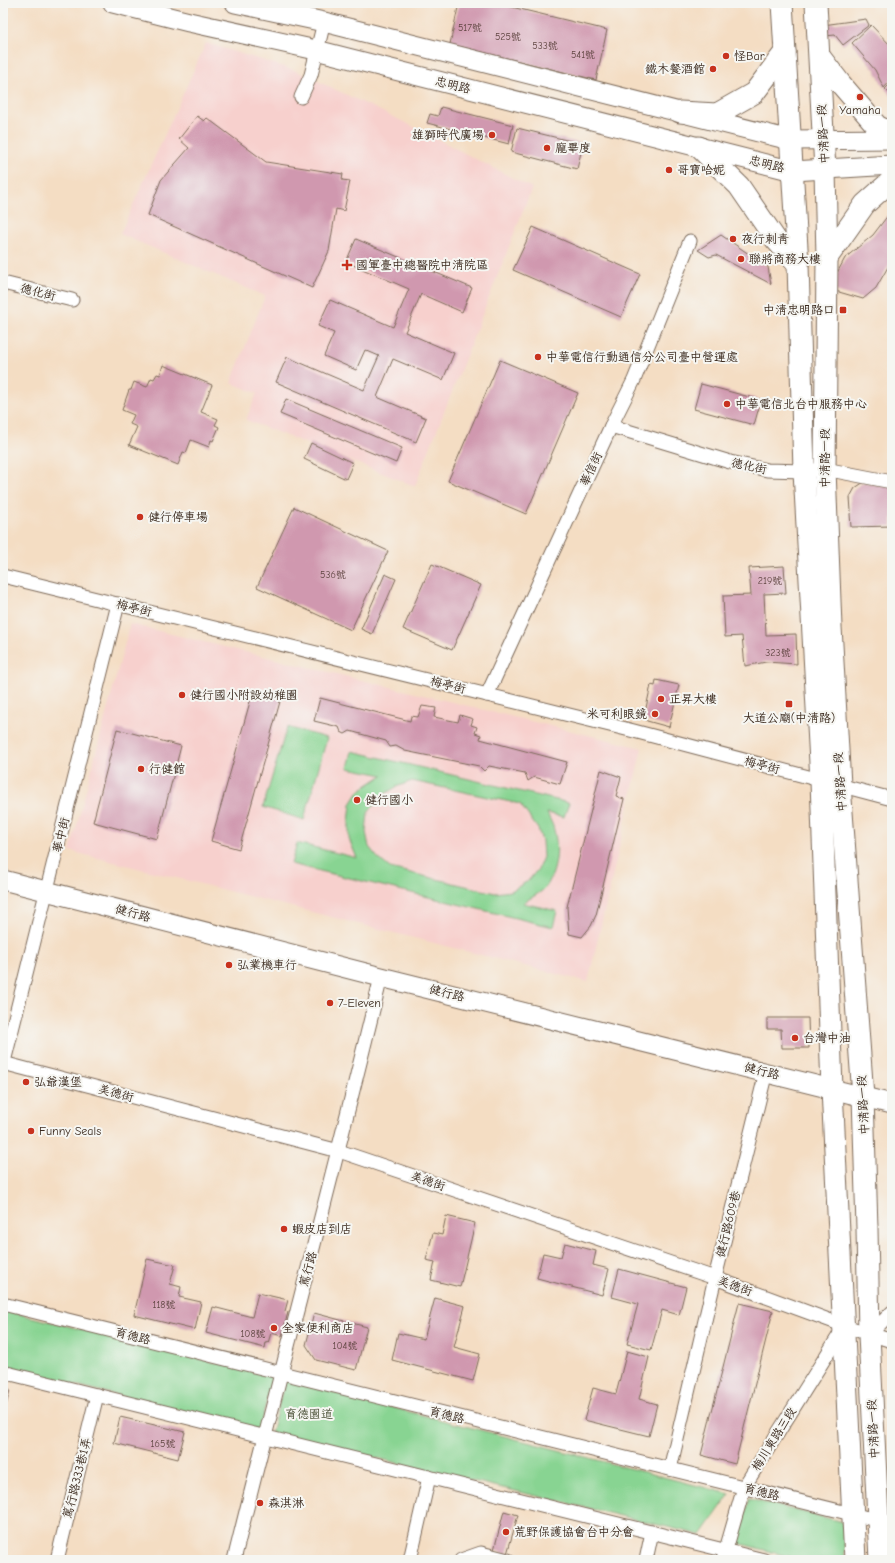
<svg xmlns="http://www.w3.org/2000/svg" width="895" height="1563" viewBox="0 0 895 1563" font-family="'Comic Neue','LXGW WenKai TC',sans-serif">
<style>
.built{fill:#f7d0cd}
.green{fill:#88d492;stroke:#627f58;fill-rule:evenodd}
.building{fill:#d098af}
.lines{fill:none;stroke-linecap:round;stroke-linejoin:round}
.street-casing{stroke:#7c6958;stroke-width:15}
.secondary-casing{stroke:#7c6958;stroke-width:21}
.primary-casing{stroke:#7c6958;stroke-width:23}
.street{stroke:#fff;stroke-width:13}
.secondary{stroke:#fff;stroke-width:19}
.primary{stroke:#fff;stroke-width:21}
.poi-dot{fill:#c8321e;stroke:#f6f6f2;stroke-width:1.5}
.labels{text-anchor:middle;stroke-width:4;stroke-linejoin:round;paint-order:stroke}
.number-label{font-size:10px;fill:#604642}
.poi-label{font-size:12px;fill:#3b2a1e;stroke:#f6f6f2;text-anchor:start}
.street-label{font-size:12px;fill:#3b2a1e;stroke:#f6f6f2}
.park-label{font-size:12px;fill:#4e543b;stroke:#f6f6f2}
</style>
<rect width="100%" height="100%" fill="#f6f6f2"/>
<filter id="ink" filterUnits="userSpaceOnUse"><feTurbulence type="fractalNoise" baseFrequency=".025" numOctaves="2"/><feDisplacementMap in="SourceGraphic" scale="8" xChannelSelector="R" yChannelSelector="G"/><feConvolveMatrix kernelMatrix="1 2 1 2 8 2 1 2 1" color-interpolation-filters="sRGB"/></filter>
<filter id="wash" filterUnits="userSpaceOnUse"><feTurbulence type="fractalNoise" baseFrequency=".012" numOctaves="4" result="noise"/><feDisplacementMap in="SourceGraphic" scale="16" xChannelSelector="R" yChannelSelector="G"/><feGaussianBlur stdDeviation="0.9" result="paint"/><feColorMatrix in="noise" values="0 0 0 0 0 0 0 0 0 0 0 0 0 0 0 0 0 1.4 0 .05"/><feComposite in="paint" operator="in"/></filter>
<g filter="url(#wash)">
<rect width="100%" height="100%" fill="#f4ddc3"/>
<g class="built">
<polygon points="206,43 294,70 404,122 532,188 415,486 246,420 257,393 231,383 265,296 120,234"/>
<polygon points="130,624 642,748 588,982 70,851"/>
</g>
<g class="green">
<polygon points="287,727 327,738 304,820 263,807"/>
<path d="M352,751L569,803L564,817L547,813C549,818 553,824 554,830C559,848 557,871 546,887C541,893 530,898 523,903L557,911L553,927L291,864L297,843L357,858L349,839V822L351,804L360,790L383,775L348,768ZM412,781L520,804L538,829L542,841L543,857L538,869L528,881L511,891L495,893L390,868L378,858L369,847L366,832L368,813L380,797L396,787Z"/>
<polygon points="3,1310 273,1377 259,1430 3,1367"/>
<polygon points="285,1380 730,1494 701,1535 271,1433"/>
<polygon points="749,1499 843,1522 845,1560 802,1560 738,1543"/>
</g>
<g id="blocks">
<g class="building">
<polygon points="459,3 495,3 607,30 596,80 450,44"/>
<polygon points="866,19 869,25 843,45 835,35 825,36 823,25"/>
<polygon points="871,25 892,47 892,79 884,88 875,70 852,43"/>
<polygon points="892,82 892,96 885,89"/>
<polygon points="441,107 513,125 509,144 427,123 430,114 438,116"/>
<polygon points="197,116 204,121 207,118 266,162 343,174 342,180 350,181 344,211 336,209 329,251 312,288 148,215 161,180 189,148 179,139"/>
<polygon points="517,128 583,144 577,169 511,152"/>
<polygon points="892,210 892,260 876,288 863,299 832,290 836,275 845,258 873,235"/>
<polygon points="533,227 640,274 621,317 513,270"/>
<polygon points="721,235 768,267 771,284 716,255 709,257 698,250"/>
<polygon points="356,239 472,288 462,312 421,294 405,332 454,353 443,380 393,359 377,397 426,418 416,442 276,382 287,357 364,390 379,356 365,350 356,370 324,356 334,333 318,326 330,300 393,327 409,289 346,262"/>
<polygon points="500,360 578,393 526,514 448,481"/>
<polygon points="163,365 212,385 201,412 218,419 215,425 219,427 213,441 211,440 209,447 191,440 186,453 183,452 178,465 129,445 137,427 130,424 134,415 122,410 129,390 131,390 134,382 147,387 151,378 154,379 157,374 160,375"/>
<polygon points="701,384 761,400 754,425 694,409"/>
<polygon points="286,399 402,448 396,463 280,414"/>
<polygon points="311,443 353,463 346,479 304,459"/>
<polygon points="864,482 892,487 892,526 851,527 850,514 851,511 850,497 855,488"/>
<polygon points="294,507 388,551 351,630 257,587"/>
<polygon points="432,564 481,585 452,650 403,629"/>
<polygon points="784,566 786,593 764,594 766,635 796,634 797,664 766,662 745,666 742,636 725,637 723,596 751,595 749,568"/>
<polygon points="385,574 396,579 372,634 361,629"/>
<polygon points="656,680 679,685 669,727 647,721 644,717 651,685 655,686"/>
<polygon points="253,691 281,698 239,849 211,841"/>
<polygon points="320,698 410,721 411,716 418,717 422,706 436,708 434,717 458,722 460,715 473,719 471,725 477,727 475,733 481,735 480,739 567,762 560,784 534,777 528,781 525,773 489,766 484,771 479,766 405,751 396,746 390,747 386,741 350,731 345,734 341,732 339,727 314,721"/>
<polygon points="117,729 181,746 157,839 93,822"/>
<polygon points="601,770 621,777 616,796 624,799 596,915 591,926 582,937 569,934 567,907"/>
<polygon points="767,1018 808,1018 809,1048 782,1048 781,1029 767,1029"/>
<polygon points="446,1216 475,1223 460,1287 431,1280 435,1262 426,1260 433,1233 442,1235"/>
<polygon points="565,1243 596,1251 593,1265 609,1269 602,1295 537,1278 543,1253 561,1257"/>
<polygon points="147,1259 175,1265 170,1284 181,1287 179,1297 201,1302 195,1330 134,1315"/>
<polygon points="619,1269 686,1287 679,1315 662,1310 651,1350 627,1344 638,1304 612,1297"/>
<polygon points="258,1293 288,1300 285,1311 288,1312 282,1336 271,1333 268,1343 266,1342 265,1348 206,1333 213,1307 252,1317"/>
<polygon points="435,1298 465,1306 454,1347 480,1354 473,1381 392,1360 398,1333 424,1339"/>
<polygon points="739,1303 773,1311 735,1464 701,1455"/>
<polygon points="314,1313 367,1327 356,1370 316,1360 306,1345"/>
<polygon points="627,1351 649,1357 639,1399 657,1404 649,1436 584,1420 593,1388 616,1394"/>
<polygon points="3,1389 10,1390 5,1410 3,1409"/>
<polygon points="120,1417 185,1432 178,1459 114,1443"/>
<polygon points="504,1511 518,1515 507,1554 494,1550"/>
</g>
</g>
</g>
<g filter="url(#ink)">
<use href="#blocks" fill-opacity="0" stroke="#7c6958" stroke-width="1"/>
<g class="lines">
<g class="street-casing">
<g id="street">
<polyline points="301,97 311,75 324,22"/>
<polyline points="3,283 72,300"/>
<polyline points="611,426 730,462 767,470 804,471 825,469 892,482"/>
<polyline points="3,576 630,730 892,799"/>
<polyline points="487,695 611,426 634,380 690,241"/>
<polyline points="3,1063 339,1151 715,1278 845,1326 892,1341"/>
<polyline points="3,1066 118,604"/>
<polyline points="3,1304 892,1524"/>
<polyline points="869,1335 892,1312"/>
<polyline points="3,1372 764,1560"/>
<polyline points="670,1469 715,1278 766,1072"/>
<polyline points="57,1560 97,1395"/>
<path d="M234,1560C282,1365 334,1172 381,977"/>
<polyline points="410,1560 429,1477"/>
<polyline points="461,1560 481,1553 508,1560"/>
<polyline points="646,1560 652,1532"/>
<polyline points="723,1560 744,1487 843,1329"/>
</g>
</g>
<g class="secondary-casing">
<g id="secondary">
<polyline points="113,3 189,22 316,50 793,171 892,165"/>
<polyline points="235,3 324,22 790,140 892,139"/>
<polyline points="3,880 381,977 892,1104"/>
</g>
</g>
<g class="primary-casing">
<g id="primary">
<polyline points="782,3 798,264 804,471 821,781 832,1089 855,1560"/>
<polyline points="816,3 825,170 827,258 825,469 831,627 840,785 863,1096 867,1228 869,1335 880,1560"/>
<polyline points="820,57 840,83 877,126 892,134"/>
<polyline points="680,112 717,114 754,93 785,52"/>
<polyline points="699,147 739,186 776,240 798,264"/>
<polyline points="827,258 865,204 892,180"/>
</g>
</g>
<use href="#street" class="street"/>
<use href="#secondary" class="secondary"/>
<use href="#primary" class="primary"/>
</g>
</g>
<g class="poi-dot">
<circle cx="726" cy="56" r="4"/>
<circle cx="713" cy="69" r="4"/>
<circle cx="860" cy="97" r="4"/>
<circle cx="492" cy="135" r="4"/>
<circle cx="547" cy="148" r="4"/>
<circle cx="669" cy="170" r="4"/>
<circle cx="733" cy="239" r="4"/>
<circle cx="741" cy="259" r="4"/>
<path d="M345 259h4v4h4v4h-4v4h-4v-4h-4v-4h4z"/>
<rect x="839" y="306" width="8" height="8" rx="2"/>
<circle cx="538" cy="357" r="4"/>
<circle cx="727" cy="404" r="4"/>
<circle cx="140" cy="517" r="4"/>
<circle cx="182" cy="695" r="4"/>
<circle cx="661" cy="699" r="4"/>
<rect x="785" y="700" width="8" height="8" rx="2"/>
<circle cx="655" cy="714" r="4"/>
<circle cx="141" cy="769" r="4"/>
<circle cx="357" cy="800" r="4"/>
<circle cx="229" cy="965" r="4"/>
<circle cx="330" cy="1003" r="4"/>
<circle cx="795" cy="1038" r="4"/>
<circle cx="26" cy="1082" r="4"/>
<circle cx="31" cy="1131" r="4"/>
<circle cx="284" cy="1229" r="4"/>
<circle cx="274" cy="1328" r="4"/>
<circle cx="260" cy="1503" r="4"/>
<circle cx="506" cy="1532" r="4"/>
</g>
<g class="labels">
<g class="number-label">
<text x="470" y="31">517號</text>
<text x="508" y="40">525號</text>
<text x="545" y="49">533號</text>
<text x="583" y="58">541號</text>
<text x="333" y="578">536號</text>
<text x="770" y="584">219號</text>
<text x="778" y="656">323號</text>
<text x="164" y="1308">118號</text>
<text x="253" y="1337">108號</text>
<text x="345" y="1349">104號</text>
<text x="163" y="1447">165號</text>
</g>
<g class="poi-label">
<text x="734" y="60">怪Bar</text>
<text x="705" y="73" text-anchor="end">鐵木餐酒館</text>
<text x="860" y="114" text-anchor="middle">Yamaha</text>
<text x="484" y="139" text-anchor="end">雄獅時代廣場</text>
<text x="555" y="152">龐畢度</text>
<text x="677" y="174">哥寶哈妮</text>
<text x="741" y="243">夜行刺青</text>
<text x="749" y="263">聯將商務大樓</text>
<text x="356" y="269">國軍臺中總醫院中清院區</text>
<text x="835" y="314" text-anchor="end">中清忠明路口</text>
<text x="546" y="361">中華電信行動通信分公司臺中營運處</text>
<text x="735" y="408">中華電信北台中服務中心</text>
<text x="148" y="521">健行停車場</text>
<text x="190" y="699">健行國小附設幼稚園</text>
<text x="669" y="703">正昇大樓</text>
<text x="647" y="718" text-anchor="end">米可利眼鏡</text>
<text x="789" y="722" text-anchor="middle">大道公廟(中清路)</text>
<text x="149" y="773">行健館</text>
<text x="365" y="804">健行國小</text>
<text x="237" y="969">弘業機車行</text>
<text x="338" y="1007">7-Eleven</text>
<text x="803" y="1042">台灣中油</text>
<text x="34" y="1086">弘爺漢堡</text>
<text x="39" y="1135">Funny Seals</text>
<text x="292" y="1233">蝦皮店到店</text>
<text x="282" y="1332">全家便利商店</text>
<text x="268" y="1507">森淇淋</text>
<text x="514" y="1536">荒野保護協會台中分會</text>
</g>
<g class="street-label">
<text transform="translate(453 85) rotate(14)" y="4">忠明路</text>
<text transform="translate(823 134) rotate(-93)" y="4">中清路一段</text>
<text transform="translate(767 164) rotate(14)" y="4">忠明路</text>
<text transform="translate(38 292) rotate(14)" y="4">德化街</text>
<text transform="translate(825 458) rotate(-90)" y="4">中清路一段</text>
<text transform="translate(749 466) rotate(12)" y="4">德化街</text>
<text transform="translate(591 469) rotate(-65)" y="4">華信街</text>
<text transform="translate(134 608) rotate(14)" y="4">梅亭街</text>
<text transform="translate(448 685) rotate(14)" y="4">梅亭街</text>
<text transform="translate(762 765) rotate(15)" y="4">梅亭街</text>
<text transform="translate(840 782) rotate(-94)" y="4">中清路一段</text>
<text transform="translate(61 835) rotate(-76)" y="4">華中街</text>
<text transform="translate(133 913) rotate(15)" y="4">健行路</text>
<text transform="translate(447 993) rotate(14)" y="4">健行路</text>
<text transform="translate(762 1071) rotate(14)" y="4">健行路</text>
<text transform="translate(116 1093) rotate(15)" y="4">美德街</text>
<text transform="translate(863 1105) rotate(-93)" y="4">中清路一段</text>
<text transform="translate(428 1181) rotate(19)" y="4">美德街</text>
<text transform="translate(728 1224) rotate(-76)" y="4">健行路609巷</text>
<text transform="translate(308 1269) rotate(-75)" y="4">篤行路</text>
<text transform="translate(735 1286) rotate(20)" y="4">美德街</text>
<text transform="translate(133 1336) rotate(14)" y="4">育德路</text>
<text transform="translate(447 1415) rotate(14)" y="4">育德路</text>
<text transform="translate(873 1429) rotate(-93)" y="4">中清路一段</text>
<text transform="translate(774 1439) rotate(-58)" y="4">梅川東路三段</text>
<text transform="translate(77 1478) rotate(-76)" y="4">篤行路333巷1弄</text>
<text transform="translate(762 1492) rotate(14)" y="4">育德路</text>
</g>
<g class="park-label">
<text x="309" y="1418">育德園道</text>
</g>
</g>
<rect width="895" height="1563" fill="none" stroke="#f6f6f2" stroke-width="16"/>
</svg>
